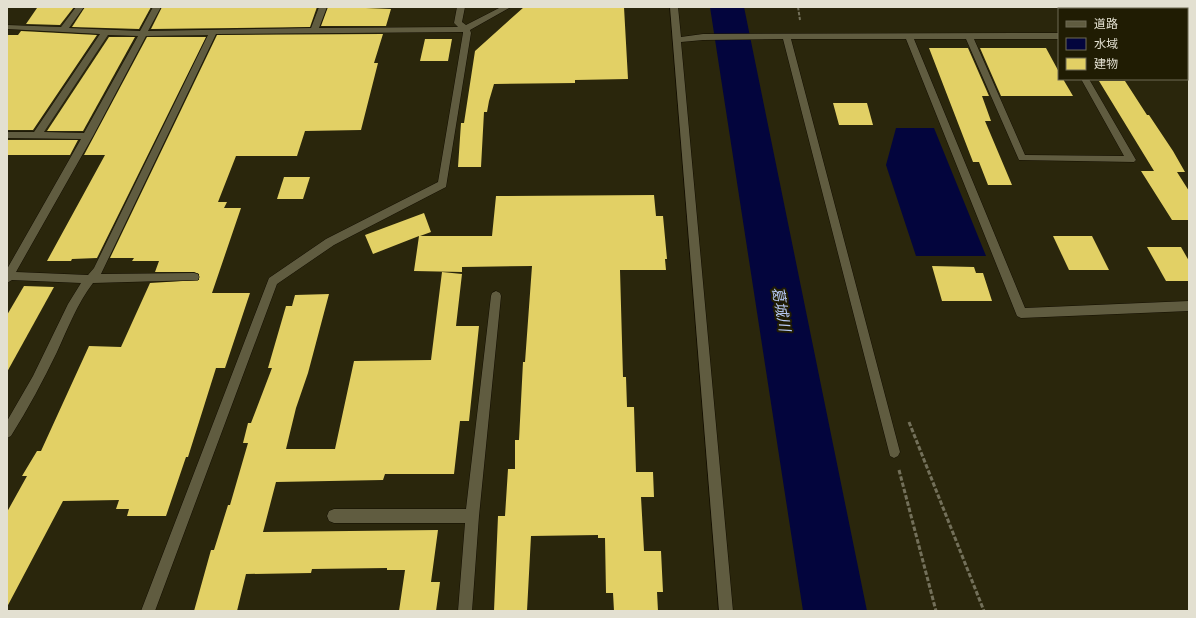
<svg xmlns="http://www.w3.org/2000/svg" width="1196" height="618" viewBox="0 0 1196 618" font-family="Mulish,'Noto Sans JP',sans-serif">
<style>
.water{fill:#03053d}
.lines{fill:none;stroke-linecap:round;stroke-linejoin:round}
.river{fill:#03053d;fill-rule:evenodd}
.building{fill:#e2d065}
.minor-casing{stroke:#130e00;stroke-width:1}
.path-far1{stroke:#73705a;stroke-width:2;stroke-dasharray:3.5 1.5;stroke-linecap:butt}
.path{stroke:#73705a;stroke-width:3;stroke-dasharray:4.5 2;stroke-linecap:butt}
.minor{fill:#605c40;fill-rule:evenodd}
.labels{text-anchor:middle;stroke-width:4;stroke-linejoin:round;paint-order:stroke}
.water-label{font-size:15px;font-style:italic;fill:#b7c9f4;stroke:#201c03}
</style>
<rect width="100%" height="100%" fill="#2a260c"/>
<polygon class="water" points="896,128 934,128 986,256 916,256 886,165"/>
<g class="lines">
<polygon class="river" points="710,7 744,7 867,611 803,611"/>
</g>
<g class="building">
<polygon points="41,7 74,7 60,25 26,24 37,8"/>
<polygon points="85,7 151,7 139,29 72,27"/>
<polygon points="162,7 317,7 310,27 151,29"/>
<polygon points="328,7 367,7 366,8 391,9 386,26 321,26"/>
<polygon points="524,7 624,7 628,79 575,80 575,83 494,84 489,101 487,112 484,112 481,167 458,167 461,123 464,123 475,51"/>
<polygon points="21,31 97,35 33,130 7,130 7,35 18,35"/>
<polygon points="383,34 374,63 378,63 361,130 305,131 297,156 236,156 218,202 227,202 224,208 241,208 212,293 250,293 225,368 216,368 188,457 186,457 166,516 127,516 129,509 116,509 119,500 63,501 7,607 7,512 27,476 22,476 37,451 41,451 89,346 121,347 150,283 199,280 199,274 194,272 155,272 159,261 132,261 134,258 110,258 217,35"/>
<polygon points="109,37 135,37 83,131 47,131"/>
<polygon points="147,37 206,37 97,258 72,259 71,261 47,261 105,155 84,155"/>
<polygon points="425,39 452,39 448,61 420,61"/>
<polygon points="929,48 968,48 989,96 982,96 991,121 985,121 1012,185 988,185 979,162 973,162"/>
<polygon points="980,48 1046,48 1059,72 1059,79 1063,79 1073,96 1001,96"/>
<polygon points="1099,81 1125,81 1147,115 1149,115 1173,151 1185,172 1177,172 1189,191 1189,220 1172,220 1141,171 1154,171"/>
<polygon points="833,103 867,103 873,125 839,125"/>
<polygon points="7,140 78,140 70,155 7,155"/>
<polygon points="284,177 310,177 303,199 277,199"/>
<polygon points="654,195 656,216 663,216 667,259 665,259 666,270 620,270 623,377 626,377 627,407 634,407 636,472 653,472 654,497 641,497 644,551 661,551 663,592 657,592 658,611 614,611 613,593 606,593 605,538 598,538 598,535 531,536 527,611 494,611 498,516 505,516 508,469 515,469 515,440 519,440 523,362 525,362 532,266 462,267 462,272 414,271 419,236 373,254 365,235 424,213 431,232 420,236 492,236 496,196"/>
<polygon points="1053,236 1092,236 1109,270 1069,270"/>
<polygon points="1147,247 1181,247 1189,261 1189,281 1166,281"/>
<polygon points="932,266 974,267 976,273 983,273 992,301 942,301"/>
<polygon points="442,272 462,274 456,326 479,326 469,421 460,421 454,474 385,474 383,480 276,482 263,532 438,530 431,582 440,582 436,611 399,611 405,570 387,570 387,568 312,569 311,573 246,574 237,611 194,611 211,550 214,550 228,505 230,505 248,443 243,443 248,423 251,423 272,368 268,368 286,306 292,306 295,295 329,294 308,373 296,408 286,449 335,449 354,361 431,360"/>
<polygon points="24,286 54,287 7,372 7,315"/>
</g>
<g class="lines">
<g class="minor-casing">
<g id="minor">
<path d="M76,7H84L69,28L140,31L153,7H161L148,31L311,28L319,7H327L319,28L458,27L454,23L457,7H465L462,22L466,25L501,7H511L470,30L471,33L446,187L334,245L277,284L155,611H141L269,278L326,239L438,182L463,33V32L216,34L101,274L194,273L198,274L199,277L198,280L93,283C77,304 68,328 57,352C43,381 28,409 11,436L7,438V421L33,376L68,304L81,283L12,280L7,283V269L81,139L7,138V132H34L100,34L7,29V25L61,27ZM108,35L138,36L84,133L44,132ZM208,35L94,268L88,275L16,272L93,136L146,36Z"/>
<polygon points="670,7 678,7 681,37 703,34 1059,33 1059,39 974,39 1025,155 1124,156 1081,79 1089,79 1136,160 1134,162 1019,160 966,39 914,39 1025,308 1189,301 1189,311 1021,318 1017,316 906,39 791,39 900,452 898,456 894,458 890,456 783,39 703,40 681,42 733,611 719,611"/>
<rect x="1187" y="31" width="2" height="6"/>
<polygon points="1187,51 1189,52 1189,60 1187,59"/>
<polygon points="496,291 500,293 501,296 479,516 472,611 458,611 465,523 334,523 329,521 327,516 329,511 334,509 466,509 491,296 492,293"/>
</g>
</g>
<polyline class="path-far1" points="798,7 800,20"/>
<g class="path">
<polyline points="909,422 984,611"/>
<polyline points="899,470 936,611"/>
</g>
<use href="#minor" class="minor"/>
</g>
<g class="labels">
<g class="water-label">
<text transform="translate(781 309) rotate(80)" y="5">葛城川</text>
</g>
</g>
<rect width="1196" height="618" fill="none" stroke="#e3e0d1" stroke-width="16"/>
<rect x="1058" y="8" width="130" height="72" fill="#201c03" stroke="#6e6a55"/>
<rect x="1066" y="21" width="20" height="6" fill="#605c40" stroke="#6e6a55"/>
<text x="1094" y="28" font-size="12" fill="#e3e0d1">道路</text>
<rect x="1066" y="38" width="20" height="12" fill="#03053d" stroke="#6e6a55"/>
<text x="1094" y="48" font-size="12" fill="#e3e0d1">水域</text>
<rect x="1066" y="58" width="20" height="12" fill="#e2d065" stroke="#6e6a55"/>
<text x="1094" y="68" font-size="12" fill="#e3e0d1">建物</text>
</svg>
